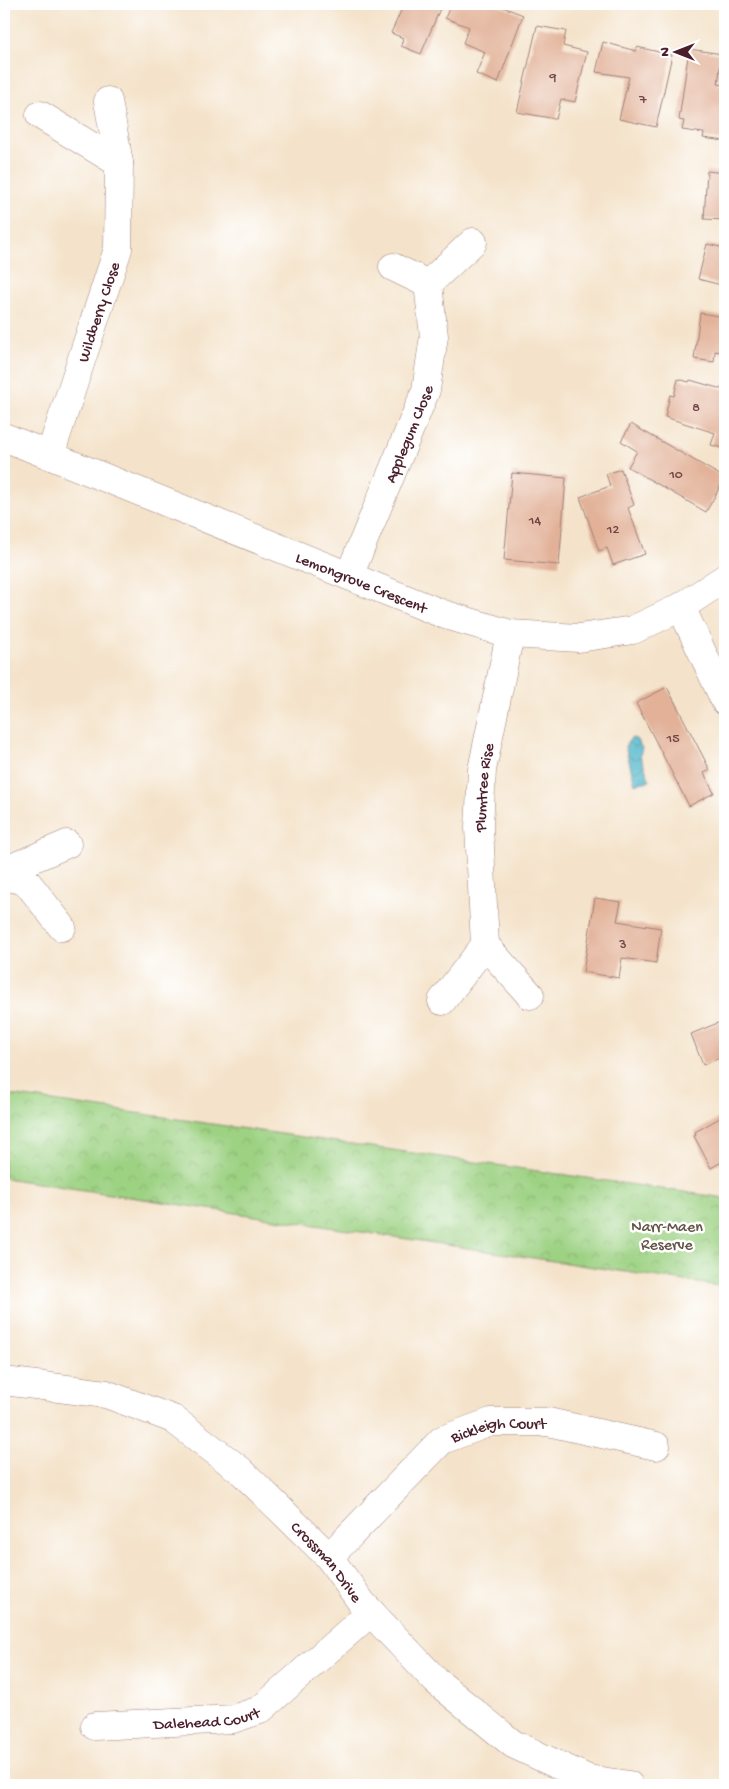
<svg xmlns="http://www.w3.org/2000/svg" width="729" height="1789" viewBox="0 0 729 1789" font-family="'Gochi Hand',sans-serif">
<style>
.park{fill:url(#park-crowns);stroke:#747857}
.water{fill:url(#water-waves);stroke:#4b6a7a}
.building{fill:#e2b197}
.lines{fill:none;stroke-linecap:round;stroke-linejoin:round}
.minor-casing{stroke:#9f817a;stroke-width:29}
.minor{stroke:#fff;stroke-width:28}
.labels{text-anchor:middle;stroke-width:5;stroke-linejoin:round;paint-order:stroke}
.number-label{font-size:14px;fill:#704446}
.street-label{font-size:16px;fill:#4a1f2b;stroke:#fff}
.park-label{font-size:16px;fill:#635545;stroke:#fff}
</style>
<defs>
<pattern id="park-crowns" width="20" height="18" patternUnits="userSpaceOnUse" patternTransform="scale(1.25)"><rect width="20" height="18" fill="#9dd283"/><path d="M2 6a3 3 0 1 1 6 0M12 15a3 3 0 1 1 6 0" fill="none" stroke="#89b471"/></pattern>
<pattern id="water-waves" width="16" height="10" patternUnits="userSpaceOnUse" patternTransform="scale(1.25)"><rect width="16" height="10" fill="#4cb6ca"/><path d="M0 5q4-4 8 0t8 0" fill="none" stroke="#4193a4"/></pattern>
</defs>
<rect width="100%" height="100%" fill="#fff"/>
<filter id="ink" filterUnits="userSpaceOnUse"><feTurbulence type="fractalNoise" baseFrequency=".02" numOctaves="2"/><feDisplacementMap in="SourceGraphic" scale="10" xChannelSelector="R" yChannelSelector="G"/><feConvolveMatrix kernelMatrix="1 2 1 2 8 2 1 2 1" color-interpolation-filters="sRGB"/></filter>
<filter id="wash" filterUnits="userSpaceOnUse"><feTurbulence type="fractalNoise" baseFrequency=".0096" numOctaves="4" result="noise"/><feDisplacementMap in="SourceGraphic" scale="20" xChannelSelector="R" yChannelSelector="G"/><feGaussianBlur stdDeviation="1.12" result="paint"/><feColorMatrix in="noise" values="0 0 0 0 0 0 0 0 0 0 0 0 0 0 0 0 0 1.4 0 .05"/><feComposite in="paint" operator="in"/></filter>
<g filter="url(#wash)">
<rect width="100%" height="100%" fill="#f4e3ca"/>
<polygon class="park" points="4,1094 725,1198 725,1287 4,1178"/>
<polygon class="water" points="631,738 636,739 642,748 640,755 650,781 635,784 625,746"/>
<g id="blocks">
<g class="building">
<polygon points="404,4 442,4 421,54 401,46 403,38 391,33"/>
<polygon points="451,4 495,4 523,15 498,83 476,74 485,52 463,43 469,27 445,18"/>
<polygon points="537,26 566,31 563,46 587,52 575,102 561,99 556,119 517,112"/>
<polygon points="603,42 636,51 637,47 672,55 656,127 619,119 629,77 596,72"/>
<polygon points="689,49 722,54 718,84 725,85 725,141 703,138 704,133 682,130 684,121 679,120"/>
<polygon points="707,171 725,173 725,220 704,219"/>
<polygon points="707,244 725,248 725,286 698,279"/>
<polygon points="700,313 725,317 725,353 715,351 714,362 694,359"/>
<polygon points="678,379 689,382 690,380 725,390 725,449 711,445 715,433 665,417 670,395 674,396"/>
<polygon points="631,424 725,478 706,512 628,467 637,451 621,441"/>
<polygon points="621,469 634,505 628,508 645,554 613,565 607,548 599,551 580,497 610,486 606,474"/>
<polygon points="512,473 566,478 559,565 504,560"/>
<polygon points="667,687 710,770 704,773 714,793 689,806 636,703"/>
<polygon points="595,898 621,902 617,921 661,928 656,963 622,958 619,978 583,972"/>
<polygon points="725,1020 725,1056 703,1065 691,1034"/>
<polygon points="725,1115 725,1160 711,1168 694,1136 696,1135 695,1132"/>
</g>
</g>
</g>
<g filter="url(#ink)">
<use href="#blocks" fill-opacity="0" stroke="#9f817a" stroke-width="1"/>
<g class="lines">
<g class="minor-casing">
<g id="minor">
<polyline points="40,115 119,163"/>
<polyline points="393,267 428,284 473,242"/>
<path id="s1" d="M4,437L443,614L510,634L579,638L633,630L681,607L725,578"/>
<path id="s2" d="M50,455L118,249L119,163L108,101"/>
<path id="s3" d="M349,576L426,390L434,336L428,284"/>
<polyline points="681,607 725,701"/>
<polyline points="4,871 67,844"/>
<polyline points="4,876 26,881 62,927"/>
<path id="s4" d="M485,945L479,827L482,770L510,634"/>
<polyline points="442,1001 485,945 530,995"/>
<path id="s5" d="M4,1381L106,1394L173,1419L240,1470L329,1557L362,1603L436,1681L513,1744L588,1779L629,1785"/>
<path id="s6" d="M329,1557L442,1440L491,1422H548L656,1446"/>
<path id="s7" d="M95,1726L233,1719L260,1710L371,1612"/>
</g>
</g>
<use href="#minor" class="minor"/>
</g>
</g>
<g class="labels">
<g class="number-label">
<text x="553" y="81">9</text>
<text x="643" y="103">7</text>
<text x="696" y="411">8</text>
<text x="676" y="478">10</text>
<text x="535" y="524">14</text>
<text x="613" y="533">12</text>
<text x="673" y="742">15</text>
<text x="623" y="948">3</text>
</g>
<g class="street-label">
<text dy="6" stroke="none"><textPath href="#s2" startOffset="151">Wildberry Close</textPath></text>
<text dy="6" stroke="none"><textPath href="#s3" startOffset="154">Applegum Close</textPath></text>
<text dy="6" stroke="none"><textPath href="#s1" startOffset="386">Lemongrove Crescent</textPath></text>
<text dy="6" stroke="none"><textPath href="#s4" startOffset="158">Plumtree Rise</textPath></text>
<text dy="6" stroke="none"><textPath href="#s6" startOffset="221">Bickleigh Court</textPath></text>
<text dy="6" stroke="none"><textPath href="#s5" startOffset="385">Crossman Drive</textPath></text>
<text dy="6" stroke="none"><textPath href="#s7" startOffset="112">Dalehead Court</textPath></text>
</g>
<g class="park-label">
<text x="667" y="1231">Narr-Maen<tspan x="667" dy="18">Reserve</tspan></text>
</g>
</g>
<rect width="729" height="1789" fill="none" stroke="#fff" stroke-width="20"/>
<g transform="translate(676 52) rotate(270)" stroke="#ffffff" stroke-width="4" paint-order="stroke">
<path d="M0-4L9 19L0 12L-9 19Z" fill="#4a1f2b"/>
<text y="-8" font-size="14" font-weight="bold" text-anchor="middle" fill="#4a1f2b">N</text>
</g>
</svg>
